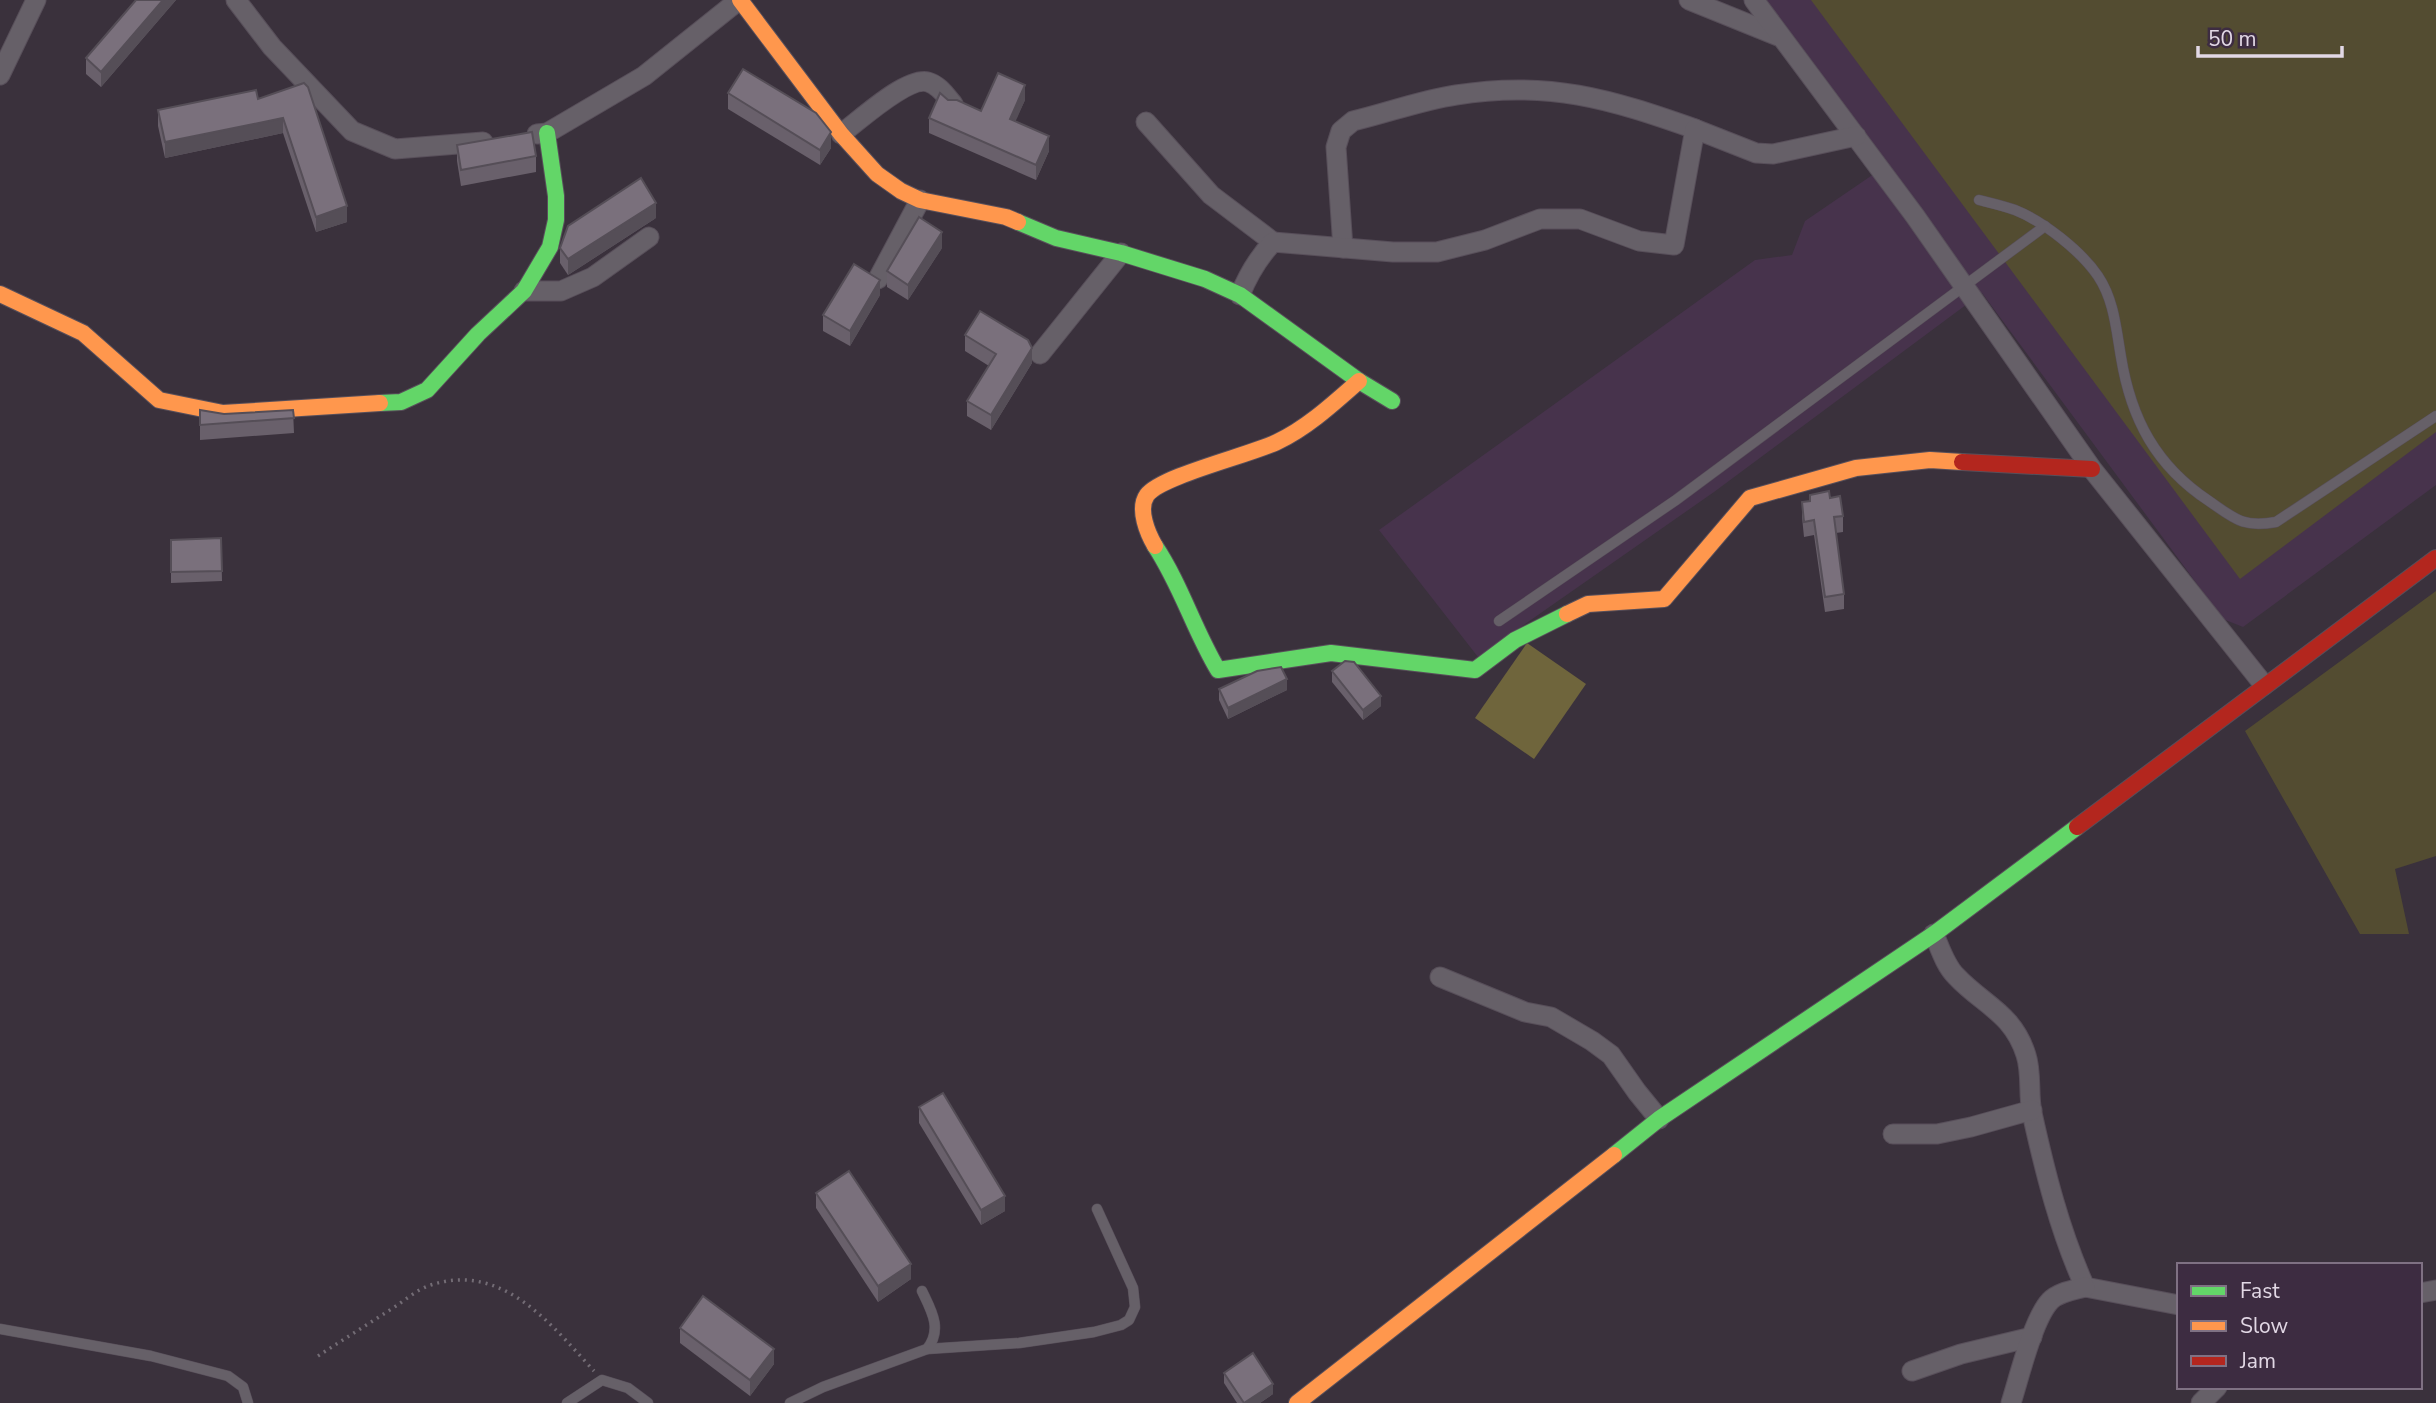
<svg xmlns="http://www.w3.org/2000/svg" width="2436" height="1403" viewBox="0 0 2436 1403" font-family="'Nunito Sans',sans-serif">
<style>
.built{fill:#47334c}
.green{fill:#534c31}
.water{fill:#6f653c}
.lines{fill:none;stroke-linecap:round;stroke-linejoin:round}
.lane-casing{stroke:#584f5a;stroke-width:11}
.street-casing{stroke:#584f5a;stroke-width:21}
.fast-casing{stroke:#584f5a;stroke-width:18}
.slow-casing{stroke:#584f5a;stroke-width:18}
.jam-casing{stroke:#584f5a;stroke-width:18}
.path{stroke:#736c75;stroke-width:3.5;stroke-dasharray:2 5;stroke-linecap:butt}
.lane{stroke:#666068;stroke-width:10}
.street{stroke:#666068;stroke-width:19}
.fast{stroke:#63d668;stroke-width:16}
.slow{stroke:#ff974d;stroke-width:16}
.jam{stroke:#b3261e;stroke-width:16}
.wall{fill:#69606b}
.shaded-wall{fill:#554e57}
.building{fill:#7a707c;stroke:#554e57;stroke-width:2}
</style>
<rect width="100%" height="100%" fill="#3a313c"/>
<polygon class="built" points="1766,0 2436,0 2436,485 2243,627 2223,619 1982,293 1714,492 1478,657 1379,530 1755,260 1792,255 1805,221 1887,165"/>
<g class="green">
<polygon points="1811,0 2436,0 2436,432 2240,579"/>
<polygon points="2436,591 2436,856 2395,869 2409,934 2360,934 2245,731"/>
</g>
<polygon class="water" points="1527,643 1586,684 1534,759 1475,718"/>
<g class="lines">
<g class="lane-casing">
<g id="lane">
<path d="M1979,200C1991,203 2004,206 2015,210C2043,221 2081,251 2098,276C2114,300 2116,328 2121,357C2131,419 2156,466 2209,501C2235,519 2243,528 2276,522L2436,416"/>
<polyline points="1499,621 1676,500 2045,226"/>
<polyline points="0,1329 151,1356 228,1376 243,1387 248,1403"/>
<polyline points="927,1349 1019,1343 1094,1332 1121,1325 1129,1320 1135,1307 1133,1288 1097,1209"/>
<polyline points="567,1403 602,1380 628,1388 648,1403"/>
<path d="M790,1403L823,1387L927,1349C943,1329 931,1310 922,1291"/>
</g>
</g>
<g class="street-casing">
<g id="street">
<polyline points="236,0 272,47 352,131 395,149 483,142"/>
<polyline points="1689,0 1778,36"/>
<polyline points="1754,0 1915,216 2092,469 2264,685"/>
<polyline points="0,75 36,0"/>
<polyline points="1146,122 1211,195 1273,242"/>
<polyline points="537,134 547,133 644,76 739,0"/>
<path d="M841,134C859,121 907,76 928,82C939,85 946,96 953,104"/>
<path d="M1343,248L1336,147L1341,131L1353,121C1387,113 1422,100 1456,95C1548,80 1610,99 1695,129"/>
<polyline points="878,279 920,200"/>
<polyline points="524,291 561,291 593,277 649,237"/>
<path d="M1240,295C1248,275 1258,258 1273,242L1393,252H1437L1485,240L1540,219H1580L1639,241L1674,245L1695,129L1756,153L1773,154L1856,136"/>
<polyline points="1040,354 1121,253"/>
<path d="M1934,934C1940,948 1945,965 1956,976C1983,1005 2013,1013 2026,1055C2032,1073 2028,1094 2032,1113C2045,1172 2060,1232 2085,1287L2179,1305"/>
<polyline points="1440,977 1525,1012 1551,1017 1592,1041 1611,1055 1637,1092 1659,1119"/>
<polyline points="1893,1134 1937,1134 1971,1127 2032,1110"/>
<polyline points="2420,1293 2436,1290"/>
<polyline points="1912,1371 1961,1354 2032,1337"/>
<path d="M2011,1403C2019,1378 2033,1319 2050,1301C2058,1292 2074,1290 2085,1287"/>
<polyline points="2201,1403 2217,1387"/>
</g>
</g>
<g class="fast-casing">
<g id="fast">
<polyline points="1018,222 1056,238 1121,253 1205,279 1240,295 1359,381 1392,401"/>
<polyline points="380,403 401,402 427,390 478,334 524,291 550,247 556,220 556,196 547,133"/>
<path d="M1155,546C1181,585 1194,630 1218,670L1331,653L1475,670L1515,640L1567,614"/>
<polyline points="1614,1155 1659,1119 1934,934 2077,827"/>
</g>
</g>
<g class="slow-casing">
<g id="slow">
<polyline points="740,0 841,134 877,174 901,191 920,200 1006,217 1018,222"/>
<polyline points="0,294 83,333 159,400 223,413 380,403"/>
<path d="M1155,546C1148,534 1137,509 1147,495C1161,476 1250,455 1277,442C1307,428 1334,403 1359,381"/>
<polyline points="1567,614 1588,604 1664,599 1750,498 1856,468 1930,460 1962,462"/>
<polyline points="1297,1403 1614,1155"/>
</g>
</g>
<g class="jam-casing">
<g id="jam">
<polyline points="1962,462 2092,469"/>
<polyline points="2077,827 2436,558"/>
</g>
</g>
<path class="path" d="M318,1356C344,1339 370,1323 396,1306C405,1300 417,1290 428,1286C501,1260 550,1323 594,1371"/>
<use href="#lane" class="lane"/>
<use href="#street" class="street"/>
<use href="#fast" class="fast"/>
<use href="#slow" class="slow"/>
<use href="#jam" class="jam"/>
</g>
<g class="wall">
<polygon points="136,0 176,0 101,87 86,74 86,58"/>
<polygon points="304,83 347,222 316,232 283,133 165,158 158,126 158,110 258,99"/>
<polygon points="728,93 831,148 820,165 728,109"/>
<polygon points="948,100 981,111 1025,100 1015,121 1049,151 1036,180 929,133 929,118"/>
<polygon points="457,145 536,156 536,172 461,186 457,161"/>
<polygon points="656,218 568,275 560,263 560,248"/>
<polygon points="942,248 908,300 887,287 887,271"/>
<polygon points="880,295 850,346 823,331 823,315"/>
<polygon points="965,335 1032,363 991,430 967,416 967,401 989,366 965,351"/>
<polygon points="200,410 224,414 293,410 294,433 200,440"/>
<polygon points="1810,495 1830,498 1843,516 1843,532 1836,533 1844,594 1844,609 1825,612 1814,535 1804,537 1802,517 1802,502 1810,501"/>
<polygon points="221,538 222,581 171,583 171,540"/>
<polygon points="1332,671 1381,706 1363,720 1332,682"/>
<polygon points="1219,689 1287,690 1228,719 1219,700"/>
<polygon points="919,1107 1005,1211 981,1225 919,1123"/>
<polygon points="816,1193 911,1279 878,1302 816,1208"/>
<polygon points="680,1328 774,1364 750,1396 680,1343"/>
<polygon points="1224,1373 1273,1394 1260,1403 1237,1403 1224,1383"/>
</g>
<g class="shaded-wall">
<polygon points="163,0 176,0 101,87 101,72"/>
<polygon points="1025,85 1025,100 1010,134 1010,119"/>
<polygon points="283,118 283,133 165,158 165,142"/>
<polygon points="831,132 831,148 820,165 820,150"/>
<polygon points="1049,136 1049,151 1036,180 1036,165"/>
<polygon points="656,203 656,218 568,275 568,259"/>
<polygon points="347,206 347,222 316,232 316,217"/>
<polygon points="942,232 942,248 908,300 908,285"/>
<polygon points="880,280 880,295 850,346 850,331"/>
<polygon points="1032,348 1032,363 991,430 991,415"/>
<polygon points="1287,679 1287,690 1228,719 1228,708"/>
<polygon points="1381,696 1381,706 1363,720 1363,710"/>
<polygon points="1005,1196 1005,1211 981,1225 981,1210"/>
<polygon points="911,1264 911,1279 878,1302 878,1286"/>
<polygon points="774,1349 774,1364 750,1396 750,1380"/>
<polygon points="1273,1384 1273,1394 1260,1403 1244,1403"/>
</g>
<g class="building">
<polygon points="136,0 163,0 101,72 86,58"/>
<polygon points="743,69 816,113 831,132 820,150 728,93"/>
<polygon points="998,73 1025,85 1010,119 1049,136 1036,165 929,118 940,93 948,100 957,100 981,111"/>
<polygon points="304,83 308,87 347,206 316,217 283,118 165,142 158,110 256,90 258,99"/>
<polygon points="532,132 536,156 461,170 457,145"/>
<polygon points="641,178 656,203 568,259 560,248 568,226"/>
<polygon points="919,217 942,232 908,285 887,271"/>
<polygon points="854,264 880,280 850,331 823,315"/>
<polygon points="980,311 1028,340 1032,348 991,415 967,401 996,354 965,335"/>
<polygon points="200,410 224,414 293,410 294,418 200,425"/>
<polygon points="1829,491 1830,498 1840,496 1843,516 1834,517 1844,594 1825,597 1814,520 1804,522 1802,502 1810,501 1810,495"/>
<polygon points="221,538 222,571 171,572 171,540"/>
<polygon points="1345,661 1354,662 1381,696 1363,710 1332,671"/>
<polygon points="1281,667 1287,679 1228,708 1219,689 1257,671"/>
<polygon points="943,1093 1005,1196 981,1210 919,1107"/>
<polygon points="849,1171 911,1264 878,1286 816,1193"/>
<polygon points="703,1296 774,1349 750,1380 680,1328"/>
<polygon points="1253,1353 1273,1384 1244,1403 1224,1373"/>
</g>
<rect x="2177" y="1263" width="245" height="126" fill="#3d2c41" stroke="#7f7183" stroke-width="2"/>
<rect x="2191" y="1286" width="35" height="10" fill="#63d668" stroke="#7f7183" stroke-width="2"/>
<text x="2240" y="1298" font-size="21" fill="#e2d8e5">Fast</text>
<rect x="2191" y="1321" width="35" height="10" fill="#ff974d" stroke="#7f7183" stroke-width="2"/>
<text x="2240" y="1333" font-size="21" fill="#e2d8e5">Slow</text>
<rect x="2191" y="1356" width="35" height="10" fill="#b3261e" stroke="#7f7183" stroke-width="2"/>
<text x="2240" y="1368" font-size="21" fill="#e2d8e5">Jam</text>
<path d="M2198 46v10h144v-10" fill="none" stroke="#e2d8e5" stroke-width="3.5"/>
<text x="2208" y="46" font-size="21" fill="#e2d8e5" stroke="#3d2c41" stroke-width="5" paint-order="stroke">50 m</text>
</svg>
